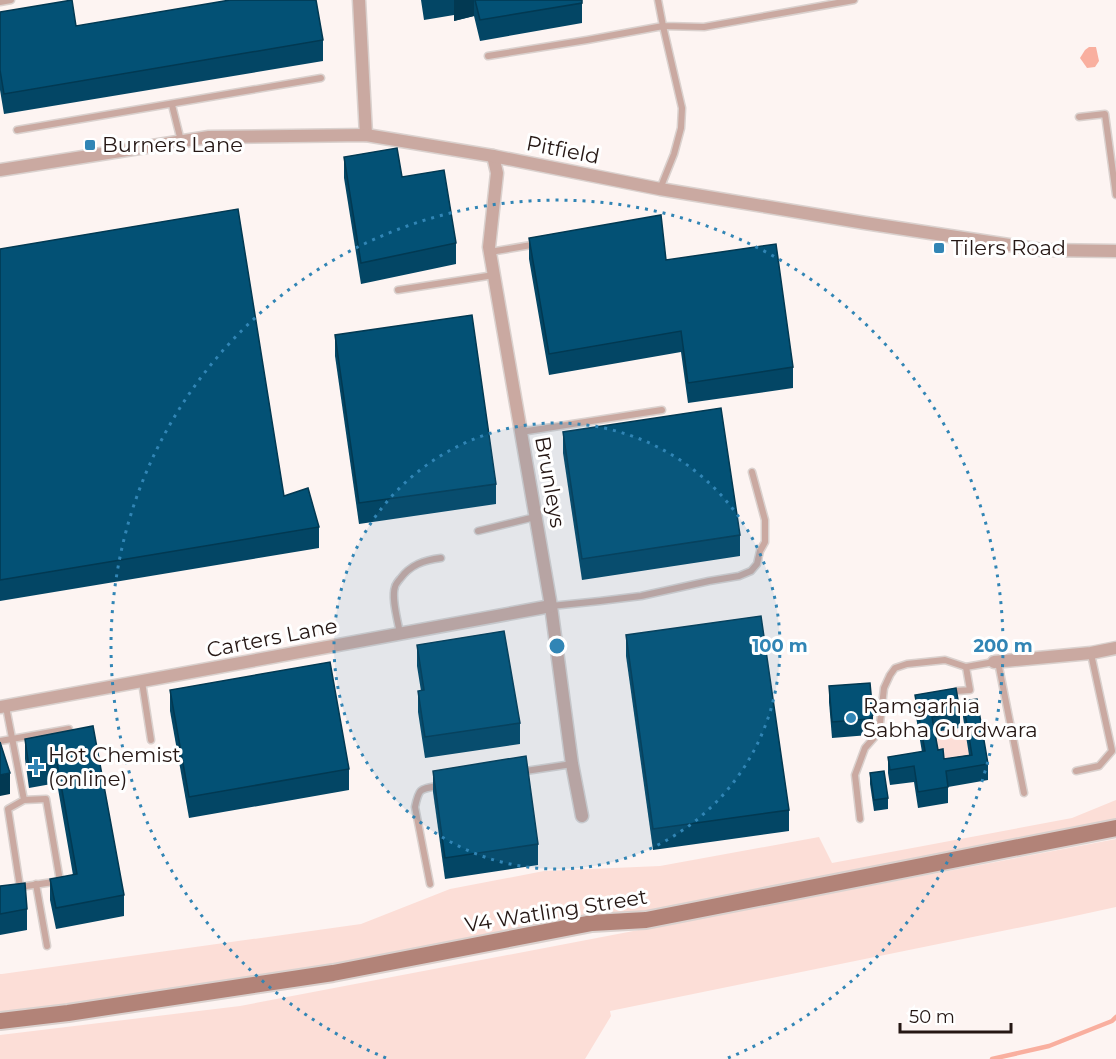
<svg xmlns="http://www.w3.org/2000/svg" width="1116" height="1059" viewBox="0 0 1116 1059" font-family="Montserrat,sans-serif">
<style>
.green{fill:#fcded7}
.water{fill:#f9af9f}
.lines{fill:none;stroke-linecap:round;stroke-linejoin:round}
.stream{stroke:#f9af9f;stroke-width:4.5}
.lane-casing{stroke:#dad1ce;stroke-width:9}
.street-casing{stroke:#dad1ce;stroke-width:15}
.secondary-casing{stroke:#dad1ce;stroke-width:20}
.lane{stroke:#caa9a1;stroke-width:6}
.street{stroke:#caa9a1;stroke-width:12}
.secondary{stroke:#b28378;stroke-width:16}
.wall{fill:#034665}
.shaded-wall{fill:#023952}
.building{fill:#035175;stroke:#023952;stroke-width:1.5}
.ring{fill:none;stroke:#3185b5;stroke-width:3;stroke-dasharray:3 6}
.poi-dot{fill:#3185b5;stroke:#fff;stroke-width:2}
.labels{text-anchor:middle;stroke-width:6;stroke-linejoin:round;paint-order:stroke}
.poi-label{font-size:21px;fill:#251714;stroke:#fff;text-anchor:start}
.street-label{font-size:21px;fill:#251714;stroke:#fff}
.centre{fill:#3185b5;stroke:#fff;stroke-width:3}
.ring-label{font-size:18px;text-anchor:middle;font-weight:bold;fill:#3185b5;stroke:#fff;stroke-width:6;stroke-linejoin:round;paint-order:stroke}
</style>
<rect width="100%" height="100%" fill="#fdf4f2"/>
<g class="green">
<polygon points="965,727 972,771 938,765 932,733"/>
<polygon points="1116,800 1116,819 1097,832 592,923 0,1021 0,974 2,974 361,924 450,889 544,871 660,866 819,837 832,863 1072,818"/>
<polygon points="1116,839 1116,907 1061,919 610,1011 611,1016 585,1059 0,1059 0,1035 240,1006"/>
</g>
<polygon class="water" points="1089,47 1096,47 1099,61 1095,67 1087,68 1080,58 1085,50"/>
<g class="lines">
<polyline class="stream" points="992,1059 1049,1046 1112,1021 1116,1017"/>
<g class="lane-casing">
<g id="lane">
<polyline points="658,0 663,26 704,27 854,0"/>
<polyline points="0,2 11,0"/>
<polyline points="488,56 587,40 663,26 682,108 681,128 674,154 660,189"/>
<polyline points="172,105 181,141"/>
<polyline points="1079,117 1105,114 1116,195"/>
<polyline points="17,130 321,78"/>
<polyline points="490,252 537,244"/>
<polyline points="398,290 494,275"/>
<polyline points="521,432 662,410"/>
<polyline points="478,531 535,517"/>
<polyline points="551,606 600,601 641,596 709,581 739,576 751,571 757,564 760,551 765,542 765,520 752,472"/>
<path d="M400,634C398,621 391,598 395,587C395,585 399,580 400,579C410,565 424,560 441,558"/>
<polyline points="998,662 1024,793"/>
<polyline points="142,682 151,740"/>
<polyline points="957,691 970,690 966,667 994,662"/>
<polyline points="6,707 24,800 46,799 60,881 20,887 8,809 24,800"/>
<polyline points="0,741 69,729"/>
<polyline points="1076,771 1099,766 1112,751 1091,654"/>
<polyline points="519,772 572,764"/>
<polyline points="860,819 855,775 865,748 879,732 884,688 890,675 895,668 907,664 945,660 966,667"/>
<polyline points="36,884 47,946"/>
<path d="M430,884L415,807C419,788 420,789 438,786"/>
</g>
</g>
<g class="street-casing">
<g id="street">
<polyline points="359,0 366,135"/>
<polyline points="493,156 497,173 489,247 551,606 572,764 582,816"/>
<polyline points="0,170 209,137 366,135 493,156 660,189 865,223 1042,250 1116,251"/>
<polyline points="994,662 1091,653 1116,648"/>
<polyline points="0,707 551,606"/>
</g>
</g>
<g class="secondary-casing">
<polyline id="secondary" points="0,1021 68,1013 333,973 592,923 646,920 1116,828"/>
</g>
<use href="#lane" class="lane"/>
<use href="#street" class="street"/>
<use href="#secondary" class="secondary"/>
</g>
<g class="wall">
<polygon points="421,0 582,0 582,23 480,41 474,16 454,21 454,15 424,20"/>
<polygon points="0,12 76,26 323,40 323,61 4,114 0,90"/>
<polygon points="344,157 402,177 456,243 456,264 361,284 344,178"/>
<polygon points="529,238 666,260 793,367 793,388 688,403 681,352 549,375 529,259"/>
<polygon points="0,249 284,496 319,527 319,548 0,601"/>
<polygon points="335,335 496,484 496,504 359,524 335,356"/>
<polygon points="563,432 740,535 740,556 582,580 563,453"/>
<polygon points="626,635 789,810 789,831 653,850 626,656"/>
<polygon points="417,645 520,723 520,744 425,758 418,712 418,691 421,691 417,666"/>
<polygon points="870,683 873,731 869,735 832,738 829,702 829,686"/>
<polygon points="170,690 349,769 349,790 189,818 170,711"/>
<polygon points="915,695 960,712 960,728 935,732 938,750 944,759 969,755 963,717 963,701 988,764 988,780 948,787 948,803 918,808 914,782 890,785 888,773 888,757 922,752 915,711"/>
<polygon points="93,726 124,895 124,916 56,929 50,900 50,879 73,875 57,783 29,788 25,759 25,739"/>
<polygon points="433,771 538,844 538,865 445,879 433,792"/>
<polygon points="870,773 888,798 888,809 874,811 870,784"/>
<polygon points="0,886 27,909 27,930 0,935"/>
</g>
<g class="shaded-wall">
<polygon points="454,0 474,0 474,16 454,21"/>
<polygon points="873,715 873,731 869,735 869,719"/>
<polygon points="10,773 10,794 0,796 0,775"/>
</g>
<g class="building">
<polygon points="72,0 76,26 230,0 316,0 323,40 4,94 0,70 0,12"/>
<polygon points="475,0 582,0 582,3 480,20"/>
<polygon points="397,148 402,177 444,170 456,243 361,263 344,157"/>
<polygon points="238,209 284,496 308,488 319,527 0,580 0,249"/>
<polygon points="661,215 666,260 776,244 793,367 688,383 681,331 549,354 529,238"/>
<polygon points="472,315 496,484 359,503 335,335"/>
<polygon points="721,408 740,535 582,559 563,432"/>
<polygon points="761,616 789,810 653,829 626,635"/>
<polygon points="504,631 520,723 425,737 418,691 424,690 417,645"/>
<polygon points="330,662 349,769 189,797 170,690"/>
<polygon points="870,683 873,715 869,719 832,722 829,686"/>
<polygon points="956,688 960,712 932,717 938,750 943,749 944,759 972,755 963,701 977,699 988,764 946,771 948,787 918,792 914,766 890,770 888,757 925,751 915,695"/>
<polygon points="93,726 124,895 56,908 50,879 77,874 57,762 29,767 25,739"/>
<polygon points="0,742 10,773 0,775"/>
<polygon points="526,756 538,844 445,858 433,771"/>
<polygon points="884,771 888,798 874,800 870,773"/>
<polygon points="25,883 27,909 0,914 0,886"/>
</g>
<circle cx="557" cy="646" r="223" fill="#3185b5" fill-opacity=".12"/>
<g class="ring">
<circle cx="557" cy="646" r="223"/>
<path d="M386 1058A446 446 0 1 1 728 1058"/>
</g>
<g class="poi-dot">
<rect x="84" y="139" width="12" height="12" rx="3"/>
<rect x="933" y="242" width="12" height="12" rx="3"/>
<circle cx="851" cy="718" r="6"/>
<path d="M33 758h6v6h6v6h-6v6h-6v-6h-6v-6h6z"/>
</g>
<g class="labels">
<g class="poi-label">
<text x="102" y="152">Burners Lane</text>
<text x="951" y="255">Tilers Road</text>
<text x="863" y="713">Ramgarhia<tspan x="863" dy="24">Sabha Gurdwara</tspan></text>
<text x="48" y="762">Hot Chemist<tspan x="48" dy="24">(online)</tspan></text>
</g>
<g class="street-label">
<text transform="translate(563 150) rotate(11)" y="7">Pitfield</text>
<text transform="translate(550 482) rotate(80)" y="7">Brunleys</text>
<text transform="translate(272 638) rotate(-11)" y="7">Carters Lane</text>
<text transform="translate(556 911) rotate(-9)" y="7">V4 Watling Street</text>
</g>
</g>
<circle cx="557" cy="646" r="9" class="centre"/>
<g class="ring-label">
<text x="780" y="652">100 m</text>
<text x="1003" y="652">200 m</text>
</g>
<path d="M900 1023v9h111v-9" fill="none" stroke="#251714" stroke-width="3"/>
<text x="909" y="1023" font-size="18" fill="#251714" stroke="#ffffff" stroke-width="4.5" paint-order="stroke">50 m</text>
</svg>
